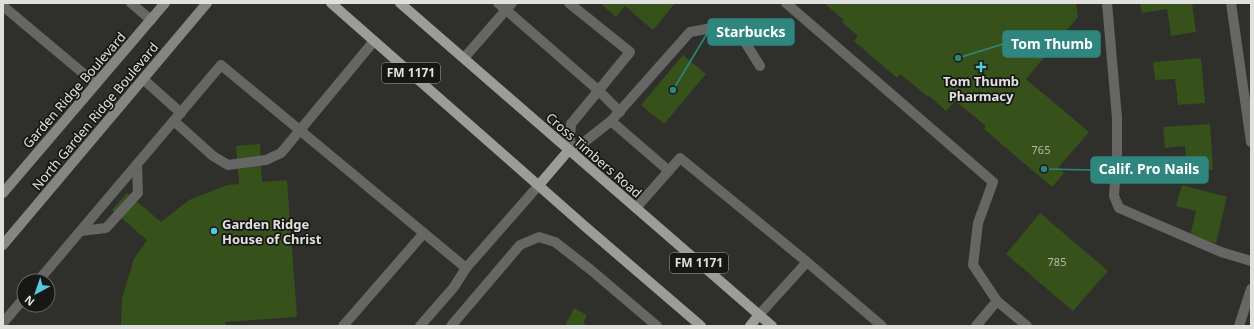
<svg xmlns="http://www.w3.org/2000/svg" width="1254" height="329" viewBox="0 0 1254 329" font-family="'Noto Sans',sans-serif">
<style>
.building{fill:#37511b}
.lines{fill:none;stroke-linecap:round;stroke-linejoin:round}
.lane{stroke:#666665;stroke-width:10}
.street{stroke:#666665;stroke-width:10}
.secondary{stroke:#858582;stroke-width:10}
.primary{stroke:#9d9c99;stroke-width:10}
.poi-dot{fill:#55cade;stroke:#171716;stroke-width:1.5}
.labels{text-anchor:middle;stroke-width:3.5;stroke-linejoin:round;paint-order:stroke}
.number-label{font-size:11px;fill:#b6bcad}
.shield{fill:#171716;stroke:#a4a4a2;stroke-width:1}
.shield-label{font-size:12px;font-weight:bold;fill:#e0e0de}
.poi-label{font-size:13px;font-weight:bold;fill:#e0e0de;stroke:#171716}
.street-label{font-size:13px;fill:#e0e0de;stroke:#171716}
.leader{fill:none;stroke:#2e867f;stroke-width:1.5}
.callout-dot{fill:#2e867f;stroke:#171716;stroke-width:1.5}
.callout{fill:#2e867f;stroke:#2e867f;stroke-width:1.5}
.callout-label{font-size:14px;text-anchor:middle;font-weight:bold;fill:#fff}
</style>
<rect width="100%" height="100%" fill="#2f2f2c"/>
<g class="building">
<polygon points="600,3 675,3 653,30 625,6 616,17"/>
<polygon points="826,3 1076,3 1078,17 1026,79 1089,132 1058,168 1064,173 1052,187 984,129 986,126 955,101 946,111 929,96 928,97 900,74 897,78 854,41 858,36 842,22 844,20 825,4"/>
<polygon points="1140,3 1192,3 1196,32 1171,36 1167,9 1142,13"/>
<polygon points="683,55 706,74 664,124 641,105"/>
<polygon points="1201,58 1205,103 1178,105 1175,79 1155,80 1153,62"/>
<polygon points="1210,124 1213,170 1187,171 1185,146 1165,148 1163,127"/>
<polygon points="260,144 262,182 287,180 297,317 225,322 226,326 121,326 122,298 134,259 147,240 112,210 127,193 161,222 189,200 227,185 239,184 236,146"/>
<polygon points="1182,185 1227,197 1216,243 1190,236 1196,211 1176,206"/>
<polygon points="1040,213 1108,271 1073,311 1006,254"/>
<polygon points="574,308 587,315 583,323 589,326 565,326"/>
</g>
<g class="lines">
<g class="lane">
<polyline points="131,3 151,20"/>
<polyline points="498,3 598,90 620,112"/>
<polyline points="569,3 630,52 571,124 569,150"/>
<polyline points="786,3 993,182 978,223 973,265 997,301 976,326"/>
<polyline points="1107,3 1117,118 1117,154 1114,196 1119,208 1221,252 1251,261"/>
<polyline points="3,6 96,84"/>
<polyline points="464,58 512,3"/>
<polyline points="143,79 181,113"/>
<polyline points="174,121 213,156 228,165 266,160 281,153 374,41"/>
<polyline points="611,121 669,171"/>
<polyline points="569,150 583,143 611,121 690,32 718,27 742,37 760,66"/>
<polyline points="636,208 680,158 807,262 882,326"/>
<polyline points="81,231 106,228 138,193 137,165"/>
<polyline points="38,281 221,65 466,268 539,185"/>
<polyline points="997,301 1027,326"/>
<polyline points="759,315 807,262"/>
<polyline points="3,323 24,298"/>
<polyline points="343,326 424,233"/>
<polyline points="420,326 454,287 466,268"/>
<polyline points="451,326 520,245 539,237 555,242 591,270 657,326"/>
</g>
<g class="street">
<polyline points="1231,3 1251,142"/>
<polyline points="1239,326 1251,289"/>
</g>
<g class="secondary">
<polyline points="3,193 165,3"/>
<polyline points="3,245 207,3"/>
</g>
<g class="primary">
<polyline points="331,3 588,229 701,326"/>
<polyline points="400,3 772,326"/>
<polyline points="539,185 569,150"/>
<polyline points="750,326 759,315"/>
</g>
</g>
<g class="poi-dot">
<path d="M979 61h4v4h4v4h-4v4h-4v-4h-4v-4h4z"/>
<circle cx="214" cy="231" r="4"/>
</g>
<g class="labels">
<g class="number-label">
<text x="1041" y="154">765</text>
<text x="1057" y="266">785</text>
</g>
<g class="shield">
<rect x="382" y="63" width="58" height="20" rx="3"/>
<rect x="670" y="253" width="58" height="20" rx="3"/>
</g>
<g class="shield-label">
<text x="411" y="77">FM 1171</text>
<text x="699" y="267">FM 1171</text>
</g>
<g class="poi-label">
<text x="981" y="86">Tom Thumb<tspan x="981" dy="15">Pharmacy</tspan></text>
<text x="222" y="229" text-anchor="start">Garden Ridge<tspan x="222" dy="15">House of Christ</tspan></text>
</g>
<g class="street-label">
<text transform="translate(74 90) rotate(-49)" y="5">Garden Ridge Boulevard</text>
<text transform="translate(95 116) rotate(-50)" y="5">North Garden Ridge Boulevard</text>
<text transform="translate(594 155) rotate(41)" y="5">Cross Timbers Road</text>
</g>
</g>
<path class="leader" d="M673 90L708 32M958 58L1003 44M1044 169L1091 170"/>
<g class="callout-dot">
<circle cx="673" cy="90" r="4"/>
<circle cx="958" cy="58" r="4"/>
<circle cx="1044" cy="169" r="4"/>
</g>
<g class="callout">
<rect x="708" y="19" width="86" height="26" rx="4"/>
<rect x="1003" y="31" width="97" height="26" rx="4"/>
<rect x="1091" y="157" width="117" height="26" rx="4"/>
</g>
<g class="callout-label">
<text x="751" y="37">Starbucks</text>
<text x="1052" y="49">Tom Thumb</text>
<text x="1149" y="174">Calif. Pro Nails</text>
</g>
<rect width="1254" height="329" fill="none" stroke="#e0e0de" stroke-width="8"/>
<g transform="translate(36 293) rotate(220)"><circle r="19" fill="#171716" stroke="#676766"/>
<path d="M0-3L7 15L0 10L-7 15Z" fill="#55cade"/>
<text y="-6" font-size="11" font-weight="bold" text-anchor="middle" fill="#e0e0de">N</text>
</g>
</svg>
